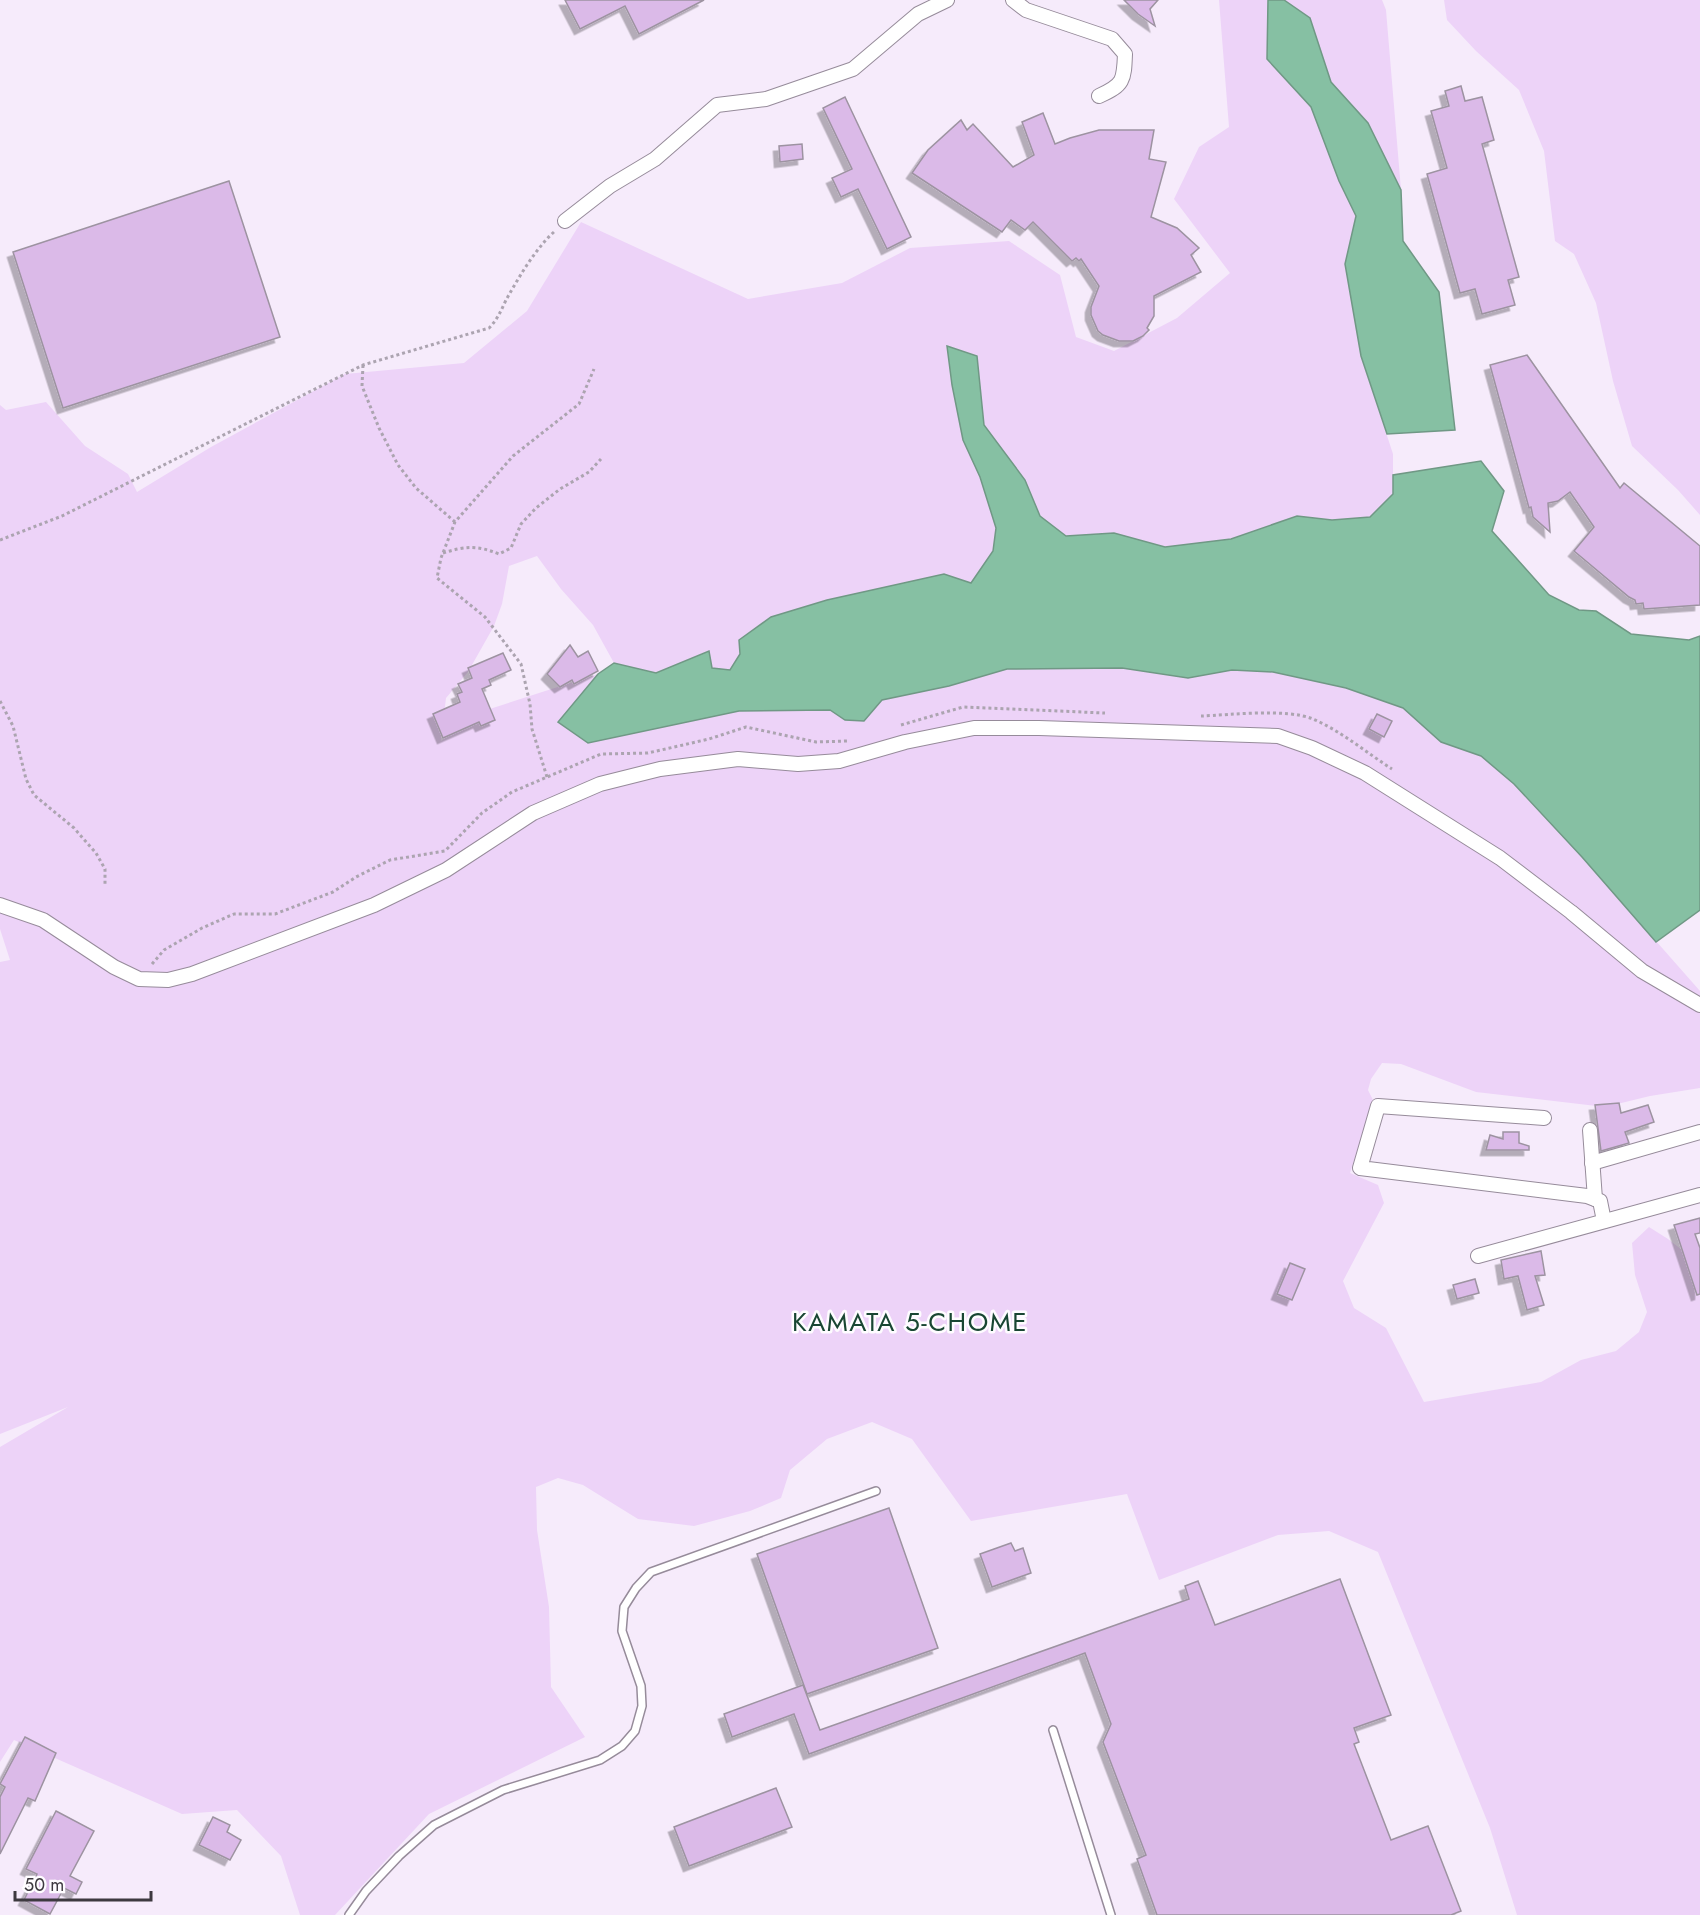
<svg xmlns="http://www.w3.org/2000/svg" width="1700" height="1915" viewBox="0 0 1700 1915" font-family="Jost,sans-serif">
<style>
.green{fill:#edd3f8}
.water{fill:#86c0a3;stroke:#709885;stroke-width:1.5}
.building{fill:#dbbae8;stroke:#9d93a1;stroke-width:1.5;filter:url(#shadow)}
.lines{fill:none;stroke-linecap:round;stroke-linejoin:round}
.lane-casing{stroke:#968b9a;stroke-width:10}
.street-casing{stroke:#968b9a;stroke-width:16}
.path{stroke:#aca4b0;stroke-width:3;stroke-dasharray:3 3;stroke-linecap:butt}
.lane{stroke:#fff;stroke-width:7}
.street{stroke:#fff;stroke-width:14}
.labels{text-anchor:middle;stroke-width:5;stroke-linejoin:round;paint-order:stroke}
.neighbourhood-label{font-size:26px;letter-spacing:1.5px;fill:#194633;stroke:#fefcff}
</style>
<defs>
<filter id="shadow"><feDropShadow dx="-5.5" dy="5.5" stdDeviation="0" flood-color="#0004"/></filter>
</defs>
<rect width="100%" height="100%" fill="#f6ebfb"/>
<g class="green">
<polygon points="1219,0 1268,0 1267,59 1311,107 1339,181 1356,216 1345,264 1361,356 1393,454 1393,494 1371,517 1332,520 1297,516 1231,539 1165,547 1114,533 1066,536 1040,516 1025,480 984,425 977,356 948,346 952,385 963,440 980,477 996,528 993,551 971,583 944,574 827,600 771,617 740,654 730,670 712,668 708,651 656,673 614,663 593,625 561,589 537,556 509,566 502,604 494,626 468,672 446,698 441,741 471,715 598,674 558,722 588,743 739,711 830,710 845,720 882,700 949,686 1007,669 1122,668 1188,678 1232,670 1273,672 1346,688 1403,708 1441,741 1481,756 1514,784 1582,857 1700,991 1700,1088 1650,1096 1605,1107 1476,1092 1401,1064 1382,1063 1371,1079 1368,1090 1373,1100 1350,1173 1378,1185 1384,1203 1343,1281 1354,1308 1386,1328 1424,1402 1541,1382 1581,1360 1616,1351 1639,1332 1647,1312 1635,1275 1632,1243 1649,1227 1668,1239 1700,1264 1700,1915 1517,1915 1490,1828 1378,1552 1329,1531 1278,1535 1159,1580 1127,1494 971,1521 912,1439 872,1422 827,1439 790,1470 781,1498 750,1511 694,1526 638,1519 583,1485 558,1478 536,1487 537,1530 549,1607 551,1687 585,1737 429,1814 335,1915 300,1915 281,1856 237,1810 182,1814 14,1740 0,1762 0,1447 68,1407 0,1434 0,962 10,960 0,929 0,405 6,410 46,402 85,446 128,474 137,492 211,447 345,374 464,363 527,311 581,222 748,299 842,283 910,248 1009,241 1060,275 1076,337 1114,351 1177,318 1230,273 1174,199 1199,147 1229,127"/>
<polygon points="1284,0 1382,0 1386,10 1401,190 1368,123 1331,82 1310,18"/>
<polygon points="1444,0 1700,0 1700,515 1678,490 1632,446 1613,381 1596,303 1574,254 1555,241 1544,151 1519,90 1476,51 1447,20"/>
</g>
<g class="water">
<polygon points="1268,0 1284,0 1310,18 1331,82 1368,123 1401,190 1403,241 1439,292 1455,430 1387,434 1361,356 1345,264 1356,216 1339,181 1311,107 1267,59"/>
<polygon points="947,346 977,356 984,425 1025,480 1040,516 1066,536 1114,533 1165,547 1231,539 1297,516 1332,520 1370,517 1393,494 1393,475 1481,461 1504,491 1492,531 1549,595 1579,610 1596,611 1631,634 1689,640 1700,636 1700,910 1656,942 1582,857 1514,784 1481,756 1441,742 1403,708 1346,688 1273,672 1232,670 1188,678 1122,668 1007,669 949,686 882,700 864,721 845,720 830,710 739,711 588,743 558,722 598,674 614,663 656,673 709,651 712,668 730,670 740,654 739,640 771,617 827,600 944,574 971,583 993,551 996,528 980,477 963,440 952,385"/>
</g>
<g class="building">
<polygon points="565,0 704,0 639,34 625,6 580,29"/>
<polygon points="1124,0 1158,0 1150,9 1155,26 1138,14"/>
<polygon points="1461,86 1465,101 1482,97 1494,140 1482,144 1519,277 1508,280 1515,305 1482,314 1475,289 1460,293 1427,174 1447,168 1431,111 1449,106 1445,91"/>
<polygon points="845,97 911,237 887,249 858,189 841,197 832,178 852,169 823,108"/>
<polygon points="1043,113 1055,144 1070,138 1099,130 1154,130 1149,159 1166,162 1151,217 1177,228 1199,248 1191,255 1201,272 1154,296 1154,316 1147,328 1149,330 1143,336 1133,341 1119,341 1103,335 1098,331 1091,315 1091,307 1099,286 1081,259 1079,261 1076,258 1072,261 1033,222 1025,230 1011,220 1002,232 912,173 928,150 961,120 967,130 973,124 1013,167 1034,155 1022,122"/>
<polygon points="802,144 803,159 780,162 779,146"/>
<polygon points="229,181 280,337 63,408 13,252"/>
<polygon points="1527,355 1620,488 1624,483 1700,546 1700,605 1644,609 1643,603 1636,604 1635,600 1629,597 1574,551 1594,527 1570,492 1558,501 1548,503 1550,532 1533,517 1531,507 1529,508 1490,365"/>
<polygon points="570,645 578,657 588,651 598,671 574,684 572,680 560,687 547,674"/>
<polygon points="503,653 511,670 489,680 491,685 482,689 495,720 481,726 479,722 443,738 433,714 460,702 457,694 462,692 458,684 472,678 468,668"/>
<polygon points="1377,714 1392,721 1384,737 1369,729"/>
<polygon points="1619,1103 1621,1113 1648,1105 1654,1122 1625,1132 1629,1143 1601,1151 1595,1105"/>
<polygon points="1503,1132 1519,1132 1519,1143 1529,1146 1529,1150 1486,1150 1490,1135 1503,1139"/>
<polygon points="1700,1218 1700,1233 1695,1234 1700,1248 1700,1294 1697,1295 1674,1225"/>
<polygon points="1541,1251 1545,1275 1535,1276 1544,1305 1527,1310 1518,1276 1504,1279 1501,1260"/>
<polygon points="1290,1263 1305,1269 1292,1300 1277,1294"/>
<polygon points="1475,1279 1479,1293 1457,1299 1453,1285"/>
<polygon points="889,1508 938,1648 807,1694 757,1554"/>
<polygon points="1011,1543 1015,1551 1023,1548 1031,1573 992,1587 980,1554"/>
<polygon points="1340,1579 1391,1715 1354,1728 1359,1742 1354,1744 1391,1840 1428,1826 1461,1911 1451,1915 1157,1915 1137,1859 1146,1855 1103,1742 1111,1724 1085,1653 809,1754 794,1714 732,1737 724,1714 803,1685 820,1730 1189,1599 1185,1586 1198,1581 1215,1625"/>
<polygon points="25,1737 56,1753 35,1801 28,1798 0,1854 0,1797 5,1787 0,1784"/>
<polygon points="776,1788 792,1827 689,1866 674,1827"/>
<polygon points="56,1811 94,1831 70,1876 82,1882 76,1894 64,1888 50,1914 24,1900 37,1874 26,1869"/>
<polygon points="213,1817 230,1825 227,1832 241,1840 230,1860 199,1845"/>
</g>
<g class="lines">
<g class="lane-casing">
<g id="lane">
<polyline points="1053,1730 1111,1915"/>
<polyline points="349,1915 366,1891 399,1856 434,1825 503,1790 600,1760 622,1746 635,1731 642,1706 641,1686 622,1631 624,1607 636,1588 651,1572 876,1491"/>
</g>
</g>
<g class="street-casing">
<g id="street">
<path d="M1013,0L1026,10L1112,39L1125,54C1124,80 1124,85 1099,96"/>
<polyline points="565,221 610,186 655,159 717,105 766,99 853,69 918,14 947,0"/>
<polyline points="0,905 43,920 114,967 139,979 168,980 192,974 374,905 446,870 533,813 600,784 660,769 738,759 798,764 839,761 905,742 974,728 1039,728 1278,736 1312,748 1365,773 1500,858 1571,912 1642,971 1700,1005"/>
<polyline points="1544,1118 1378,1106 1360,1168 1587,1196 1600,1201 1604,1221"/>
<polyline points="1590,1130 1595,1199"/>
<polyline points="1592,1163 1700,1132"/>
<polyline points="1478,1256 1700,1195"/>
</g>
</g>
<g class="path">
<polyline points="363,365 362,386 379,428 398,465 416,488 455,522"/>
<path d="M0,540L62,516L363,365L489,328C497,320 501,311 506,300C519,277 535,249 555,231"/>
<path d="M443,553C465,546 477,545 499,554L511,548L521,524L536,508L560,489L589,472L601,459"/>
<polyline points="0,701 13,726 26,779 34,795 74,828 96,853 105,869 105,884"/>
<path d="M1201,716C1231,715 1286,708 1313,719C1341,731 1367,753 1392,769"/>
<polyline points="901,725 963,707 1105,713"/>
<polyline points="547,777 532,729 530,704 521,664 485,617 437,578 441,558 455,522 513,456 579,404 594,369"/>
<polyline points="152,964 164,950 202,928 234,914 275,914 333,892 356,877 390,860 445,851 482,813 512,792 601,754 648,753 709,739 746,727 816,742 847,741"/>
</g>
<use href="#lane" class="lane"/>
<use href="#street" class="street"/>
</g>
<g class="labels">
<g class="neighbourhood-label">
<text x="910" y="1331">KAMATA 5-CHOME</text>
</g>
</g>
<path d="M15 1891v9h136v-9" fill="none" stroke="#3d393f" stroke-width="3"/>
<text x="24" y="1891" font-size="18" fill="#3d393f" stroke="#fefcff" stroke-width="4.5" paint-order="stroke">50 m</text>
</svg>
